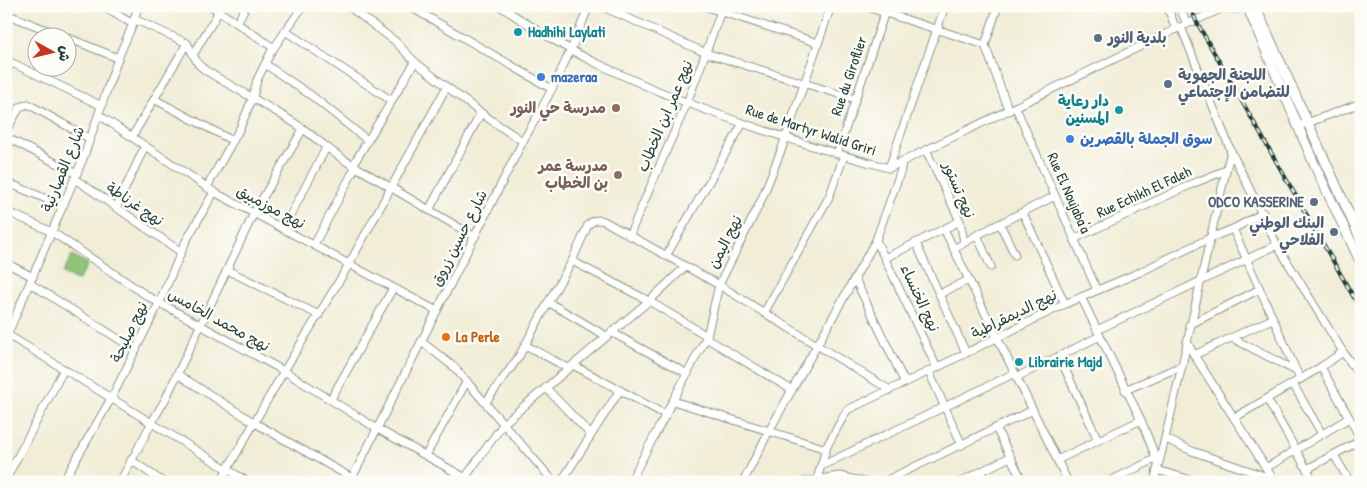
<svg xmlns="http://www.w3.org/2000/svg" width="1367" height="488" viewBox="0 0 1367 488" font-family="'Patrick Hand','Playpen Sans Arabic',sans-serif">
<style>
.green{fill:#90c476;stroke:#588055}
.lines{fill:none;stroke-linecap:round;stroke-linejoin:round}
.minor-casing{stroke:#889586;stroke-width:9}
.major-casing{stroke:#889586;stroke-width:11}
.minor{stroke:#fff;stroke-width:7}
.major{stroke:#fff;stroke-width:9}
.rail-casing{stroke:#1f3d34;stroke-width:4}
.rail{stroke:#fdfcf7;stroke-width:2;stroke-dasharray:5.5;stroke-linecap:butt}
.culture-dot{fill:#0f9aa8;stroke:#fdfcf7;stroke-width:2}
.service-dot{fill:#5c6f8a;stroke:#fdfcf7;stroke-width:2}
.shop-dot{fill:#3f7fe0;stroke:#fdfcf7;stroke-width:2}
.education-dot{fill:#8d6e63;stroke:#fdfcf7;stroke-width:2}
.food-dot{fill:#e8710a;stroke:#fdfcf7;stroke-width:2}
.labels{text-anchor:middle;stroke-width:5;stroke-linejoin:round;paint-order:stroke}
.culture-label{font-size:15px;font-weight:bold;fill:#0d838f;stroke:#fdfcf7;text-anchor:start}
.service-label{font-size:15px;font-weight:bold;fill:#4e5e75;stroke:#fdfcf7;text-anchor:start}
.street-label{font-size:15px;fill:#1f3d34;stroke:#fdfcf7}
.shop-label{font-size:15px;font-weight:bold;fill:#366cbe;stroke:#fdfcf7;text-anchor:start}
.education-label{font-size:15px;font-weight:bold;fill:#785e54;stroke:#fdfcf7;text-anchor:end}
.food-label{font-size:15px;font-weight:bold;fill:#c56008;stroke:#fdfcf7;text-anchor:start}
</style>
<rect width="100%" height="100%" fill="#fdfcf7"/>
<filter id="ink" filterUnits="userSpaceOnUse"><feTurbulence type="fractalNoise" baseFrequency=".02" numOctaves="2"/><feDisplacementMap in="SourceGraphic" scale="10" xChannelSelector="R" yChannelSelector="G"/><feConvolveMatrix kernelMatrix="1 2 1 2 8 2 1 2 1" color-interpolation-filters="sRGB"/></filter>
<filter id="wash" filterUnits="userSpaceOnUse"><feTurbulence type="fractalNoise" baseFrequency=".0096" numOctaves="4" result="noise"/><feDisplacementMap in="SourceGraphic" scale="20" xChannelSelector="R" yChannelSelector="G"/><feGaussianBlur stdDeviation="1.12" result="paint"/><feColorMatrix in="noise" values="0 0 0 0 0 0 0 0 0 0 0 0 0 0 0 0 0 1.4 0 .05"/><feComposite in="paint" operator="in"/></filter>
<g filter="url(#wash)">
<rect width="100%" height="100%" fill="#f1edd7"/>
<polygon class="green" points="72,255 88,264 78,281 63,273"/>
</g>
<g filter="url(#ink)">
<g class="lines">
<g class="minor-casing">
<g id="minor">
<polyline points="102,6 133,24"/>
<polyline points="211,6 274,48"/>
<polyline points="348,6 395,41 415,62"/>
<polyline points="409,6 552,89"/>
<path d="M500,6C530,26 560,45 592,61C686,107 788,141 889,168L1176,29L1223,8L1237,9L1250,7"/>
<polyline points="601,6 706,53 855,99"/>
<polyline points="704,6 818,43"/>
<polyline points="864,6 985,45 1009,111"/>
<polyline points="1167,6 1176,29"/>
<polyline points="1179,6 1187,24"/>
<polyline points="6,14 67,38"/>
<path d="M134,19L187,43L198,64L205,70C237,90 271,107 302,128C317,139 330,151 346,161L475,237"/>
<polyline points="237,23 246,6"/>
<polyline points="1181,27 1231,151 1277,245 1343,352 1361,377"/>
<polyline points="285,31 392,101"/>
<polyline points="68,38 118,58"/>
<polyline points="985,45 998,6"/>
<polyline points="193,55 219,11"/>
<polyline points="6,60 102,106"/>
<polyline points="265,64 312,96 367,140"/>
<polyline points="6,71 11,63"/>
<polyline points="154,99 233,141"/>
<polyline points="1016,108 1097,290"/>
<polyline points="99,115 214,192 437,311"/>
<polyline points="1299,126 1361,103"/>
<polyline points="6,131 20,107 28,104 90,139"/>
<polyline points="6,137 77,174"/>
<polyline points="132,137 187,43"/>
<polyline points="926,150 960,221 964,242"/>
<polyline points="837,154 887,6"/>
<path d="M353,165L415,62C451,90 485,118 523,141"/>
<polyline points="889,168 945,6"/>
<polyline points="75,179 181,252"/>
<polyline points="6,182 63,206"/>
<polyline points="207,187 240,128 253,97 257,80 271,52 303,6"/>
<polyline points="116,208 145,146"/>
<polyline points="429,210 481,113"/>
<polyline points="6,211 52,232 149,297 284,371 376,428 473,482"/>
<polyline points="1023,213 1065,304"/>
<polyline points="1000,224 1015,255"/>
<polyline points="283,229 326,148"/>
<polyline points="944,229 1068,482"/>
<polyline points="1233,229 1300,379"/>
<polyline points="977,235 991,267"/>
<polyline points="629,236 687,103 723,6"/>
<polyline points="1074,239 1192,184 1226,170"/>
<polyline points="876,240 937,368"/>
<polyline points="916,243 966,353"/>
<polyline points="314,245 356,166"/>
<polyline points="954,249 977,235 1055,196"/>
<polyline points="666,256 743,123"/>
<polyline points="885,258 960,221"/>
<polyline points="572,261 649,301 707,336"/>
<polyline points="6,263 33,277"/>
<polyline points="227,270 319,315"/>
<polyline points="855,279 905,383"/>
<polyline points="31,284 136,350"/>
<polyline points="939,294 969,280"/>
<polyline points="1081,297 1141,420 1156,458"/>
<polyline points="548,302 606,336"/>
<polyline points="764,313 829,197 844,156"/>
<polyline points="1189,325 1258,290"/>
<polyline points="1097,330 1277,245"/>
<polyline points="611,332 688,374"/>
<polyline points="8,335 248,482"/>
<polyline points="6,338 83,159 118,58 133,24 138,6"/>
<polyline points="706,338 792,390"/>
<polyline points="1232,338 1294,370"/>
<polyline points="422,342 454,367 554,482"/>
<polyline points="1187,342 1194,355 1275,482"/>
<polyline points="525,345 568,368"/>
<polyline points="1194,355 1272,319"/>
<polyline points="1059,356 1098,440"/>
<polyline points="573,365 666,415"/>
<polyline points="1321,367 1361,439"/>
<polyline points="929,372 962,445"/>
<polyline points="177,374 255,423 352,478"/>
<polyline points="1017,377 1100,336"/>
<polyline points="1293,384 1322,434"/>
<polyline points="546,388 591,435"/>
<polyline points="1125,390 1182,366"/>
<polyline points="331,399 393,288"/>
<polyline points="1267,399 1314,482"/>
<polyline points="673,401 826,449"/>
<path d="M486,402L518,358L549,301L572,261L588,225C593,220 597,219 604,221L719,285L890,390"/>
<polyline points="1234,418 1321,367 1343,352"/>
<polyline points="996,428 1023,482"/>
<polyline points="1166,439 1192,451 1273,479"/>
<polyline points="426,455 467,381"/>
<polyline points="1334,455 1350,482"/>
<polyline points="131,460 163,482"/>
<polyline points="1057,460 1141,420"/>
<polyline points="821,466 1015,373"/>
<polyline points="1266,468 1349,418"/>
<polyline points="1307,469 1361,440"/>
<polyline points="1157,470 1198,482"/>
<polyline points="6,479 64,369"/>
<polyline points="817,479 827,446 847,410 942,365 1065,304 1138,273 1210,238 1233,229 1263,213"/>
<polyline points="63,482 112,397 159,303 186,241 214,192"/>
<polyline points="120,482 152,422 165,400 254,213 303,129"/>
<polyline points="220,482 284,371 344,273 446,88"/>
<path d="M350,482L523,141C549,98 571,53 589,6"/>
<polyline points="462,482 504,423 649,301 685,267"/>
<polyline points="561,482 620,390"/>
<polyline points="630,482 707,336 719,285 761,201 782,148 831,6"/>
<polyline points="743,482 769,431 876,240 901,170 902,161"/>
<polyline points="803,482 839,476 864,482"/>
<polyline points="883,482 1033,410"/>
<polyline points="960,482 1010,457"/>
<polyline points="1108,482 1159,457"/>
<path d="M1154,482C1183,372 1203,261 1231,151"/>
</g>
</g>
<g class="major-casing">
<g id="major">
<polyline points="1247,6 1315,166 1361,263"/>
<polyline points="1255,6 1361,240"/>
</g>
</g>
<use href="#minor" class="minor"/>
<use href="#major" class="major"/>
<g class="rail-casing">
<polyline id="rail" points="1190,6 1196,21 1361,310"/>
</g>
<use href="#rail" class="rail"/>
</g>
</g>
<g class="culture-dot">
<circle cx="518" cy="32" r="5"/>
<circle cx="1119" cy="110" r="5"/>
<circle cx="1019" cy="362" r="5"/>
</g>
<g class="service-dot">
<circle cx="1098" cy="38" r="5"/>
<circle cx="1168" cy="84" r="5"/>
<circle cx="1314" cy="202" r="5"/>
<circle cx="1334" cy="232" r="5"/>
</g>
<g class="shop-dot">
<circle cx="541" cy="77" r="5"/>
<circle cx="1070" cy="139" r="5"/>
</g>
<g class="education-dot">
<circle cx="616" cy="108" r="5"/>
<circle cx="618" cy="175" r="5"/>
</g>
<circle class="food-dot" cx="446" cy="337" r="5"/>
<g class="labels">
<g class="culture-label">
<text x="528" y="37">Hadhihi Laylati</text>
<text x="1109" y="106" text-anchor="end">دار رعاية<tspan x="1109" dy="17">المسنين</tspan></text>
<text x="1029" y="367">Librairie Majd</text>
</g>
<g class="service-label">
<text x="1108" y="43">بلدية النور</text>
<text x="1178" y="80">اللجنة الجهوية<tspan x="1178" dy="17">للتضامن الإجتماعي</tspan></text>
<text x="1304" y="207" text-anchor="end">ODCO KASSERINE</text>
<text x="1324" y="228" text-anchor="end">البنك الوطني<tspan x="1324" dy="17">الفلاحي</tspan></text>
</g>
<g class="street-label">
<text transform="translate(849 76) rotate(-71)" y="5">Rue du Giroflier</text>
<text transform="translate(665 116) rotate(-67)" y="5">نهج عمر ابن الخطاب</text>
<text transform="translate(811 130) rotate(18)" y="5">Rue de Martyr Walid Griri</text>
<text transform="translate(63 169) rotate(-68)" y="5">شارع القصارنية</text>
<text transform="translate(959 190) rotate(67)" y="5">نهج تستور</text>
<text transform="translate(1144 192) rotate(-25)" y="5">Rue Echikh El Faleh</text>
<text transform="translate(1069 193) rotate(66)" y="5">Rue El Noujaba'a</text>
<text transform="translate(135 204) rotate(34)" y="5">نهج غرناطة</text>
<text transform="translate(271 207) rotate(28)" y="5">نهج موزمبيق</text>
<text transform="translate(459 238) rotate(-63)" y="5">شارع حسين زروق</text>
<text transform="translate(725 242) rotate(-63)" y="5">نهج اليمن</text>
<text transform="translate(920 298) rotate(65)" y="5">نهج الخنساء</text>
<text transform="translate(1014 314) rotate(-26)" y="5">نهج الديمقراطية</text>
<text transform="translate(219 320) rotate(29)" y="5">نهج محمد الخامس</text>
<text transform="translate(129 332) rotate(-64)" y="5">نهج صليحة</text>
</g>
<g class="shop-label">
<text x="551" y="82">mazeraa</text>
<text x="1080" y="144">سوق الجملة بالقصرين</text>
</g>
<g class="education-label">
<text x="606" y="113">مدرسة حي النور</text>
<text x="608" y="171">مدرسة عمر<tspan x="608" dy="17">بن الخطاب</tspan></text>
</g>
<g class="food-label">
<text x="456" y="342">La Perle</text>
</g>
</g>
<rect width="1367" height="488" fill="none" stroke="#fdfcf7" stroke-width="25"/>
<g transform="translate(52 52) rotate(98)"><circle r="24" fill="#fdfcf7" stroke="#a4b0a9"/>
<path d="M0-4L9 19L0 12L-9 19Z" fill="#c8321e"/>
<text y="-8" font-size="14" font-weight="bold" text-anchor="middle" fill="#1f3d34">ش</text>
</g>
</svg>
